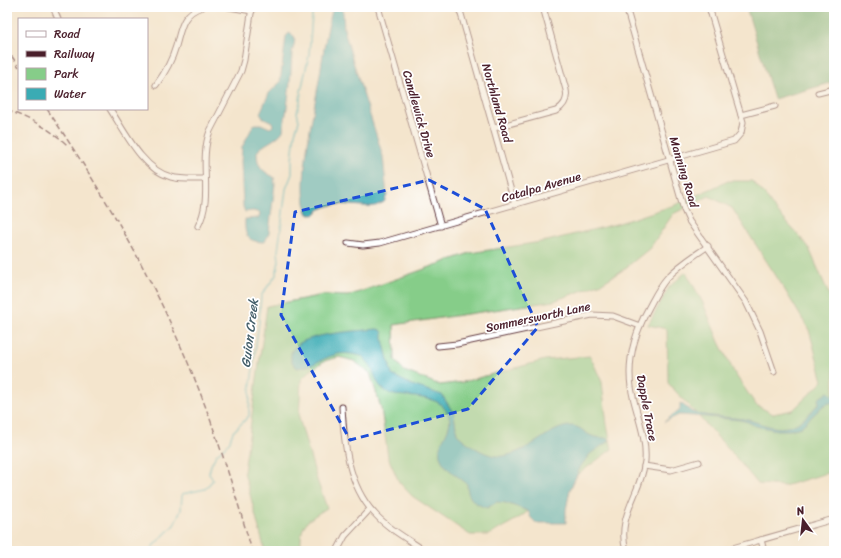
<svg xmlns="http://www.w3.org/2000/svg" width="841" height="558" viewBox="0 0 841 558" font-family="Sriracha,sans-serif">
<style>
.green{fill:#86cd89;stroke:#68765a}
.forest{fill:#6cb075;stroke:#5b6850}
.water{fill:#3aabb4;stroke:#426570}
.lines{fill:none;stroke-linecap:round;stroke-linejoin:round}
.stream{stroke:#3aabb4;stroke-width:1.5}
.minor-casing{stroke:#643d43;stroke-width:7}
.minor{stroke:#fff;stroke-width:5}
.rail{stroke:#4a1f2b;stroke-width:1.5;stroke-dasharray:6 3;stroke-linecap:butt}
.marked{fill:none;stroke:#1d4ed8;stroke-width:3;stroke-dasharray:8 5;stroke-linejoin:round}
.labels{text-anchor:middle;stroke-width:3.5;stroke-linejoin:round;paint-order:stroke}
.street-label{font-size:12px;fill:#4a1f2b;stroke:#fff}
.water-label{font-size:13px;font-style:italic;fill:#435e69;stroke:#fff}
</style>
<rect width="100%" height="100%" fill="#fff"/>
<filter id="ink" filterUnits="userSpaceOnUse"><feTurbulence type="fractalNoise" baseFrequency=".025" numOctaves="2"/><feDisplacementMap in="SourceGraphic" scale="8" xChannelSelector="R" yChannelSelector="G"/><feConvolveMatrix kernelMatrix="1 2 1 2 8 2 1 2 1" color-interpolation-filters="sRGB"/></filter>
<filter id="wash" filterUnits="userSpaceOnUse"><feTurbulence type="fractalNoise" baseFrequency=".012" numOctaves="4" result="noise"/><feDisplacementMap in="SourceGraphic" scale="16" xChannelSelector="R" yChannelSelector="G"/><feGaussianBlur stdDeviation="0.9" result="paint"/><feColorMatrix in="noise" values="0 0 0 0 0 0 0 0 0 0 0 0 0 0 0 0 0 1.4 0 .05"/><feComposite in="paint" operator="in"/></filter>
<g filter="url(#wash)">
<rect width="100%" height="100%" fill="#f4e5cd"/>
<path class="green" d="M728,181H752L765,195L773,207L808,246L834,306V471L784,486L758,484L732,453L668,383L667,329L648,325L669,287L686,272L703,303L719,342L735,374L756,405L773,414L793,410L823,381L809,330L780,282L732,208L709,196L673,214L650,248L623,270L602,283L554,301L394,325L395,360L404,371L440,385L463,382L545,360L590,356L602,382L607,425L612,449L519,518L489,535H470L412,496L399,482L388,457L381,408L370,373L354,361L339,357L324,361L310,371L301,380L299,418L317,480L327,508C305,522 300,523 301,551H265L244,472L267,306L323,295L348,296L470,253L547,241L616,224L675,205Z"/>
<polygon class="forest" points="746,7 834,7 834,82 774,99"/>
<g class="water">
<path d="M333,7H340L343,12L344,29L352,58L383,156L387,195L384,202C381,203 378,205 375,206C355,208 329,197 314,215L308,214C296,188 314,110 319,80C323,55 326,31 333,7Z"/>
<path d="M289,33L294,36C296,42 293,47 292,54C291,80 288,105 283,131C276,141 264,143 257,152C257,166 262,171 274,177L275,184L269,233L265,242C247,242 244,236 245,219L259,218L260,213L253,211L245,212L243,207L241,162L242,147L254,124H261L270,128L273,126L272,122L262,117L260,113L269,93L280,82L286,36Z"/>
<path d="M377,329L381,330L383,333V340L392,375L412,385L442,395L454,414L457,434C468,444 487,458 503,456C517,454 533,444 545,436C553,431 564,425 573,426C581,427 586,434 592,436C599,439 603,436 610,440L590,454L581,466L570,490L566,510V523H536L531,518L528,511L506,503L497,502L487,508C474,504 467,498 467,484C459,477 442,467 440,456C436,441 457,427 447,412C445,409 442,405 439,403C431,398 415,397 406,396C401,395 395,396 391,394C375,386 377,378 370,365C368,362 365,359 362,356C353,354 343,352 334,355C320,359 313,367 297,368L291,361C291,355 290,351 295,347C307,333 358,331 377,329Z"/>
<path d="M828,392L834,396L833,402L824,405L801,427L790,430H777L755,426L748,422L740,420L707,417L679,415L664,422L680,409V403C685,405 690,412 695,413C711,417 728,417 745,419C759,422 773,430 787,427C800,425 811,412 819,403L818,399Z"/>
</g>
<g class="lines">
<polyline class="stream" points="152,551 152,547 174,525 181,510 182,494 205,489 213,480 209,473 211,465 216,455 229,443 233,432 249,416 250,392 259,321 261,296 276,275 279,261 278,251 286,189 292,174 292,160 295,133 299,121 297,112 300,102 301,91 309,55 312,15 314,7"/>
</g>
</g>
<g filter="url(#ink)">
<g class="lines">
<g class="minor-casing">
<g id="minor">
<polyline points="53,7 58,19"/>
<polyline points="229,7 252,11"/>
<polyline points="378,7 441,226"/>
<polyline points="459,7 515,205"/>
<polyline points="626,7 684,210 689,221 746,302 760,331 774,372"/>
<path d="M156,85C165,73 172,60 176,46C181,29 182,13 202,7"/>
<polyline points="818,93 834,89"/>
<path d="M110,109C125,132 143,170 171,177C182,180 194,179 205,179"/>
<polyline points="741,115 775,106"/>
<path d="M494,128L556,111C564,106 568,100 566,90L543,7"/>
<path d="M198,226C214,197 198,162 210,131L241,71L244,60L252,7"/>
<polyline points="348,243 363,245 380,243 734,141 741,133 743,122 709,7"/>
<polyline points="438,346 457,344 592,315 613,316 640,326"/>
<path d="M342,407C344,443 348,485 374,513C388,529 408,539 425,551"/>
<polyline points="644,466 671,470 699,462"/>
<polyline points="761,540 764,551"/>
<polyline points="337,551 345,536 370,509"/>
<path d="M626,551C616,516 641,494 645,461C647,435 635,412 631,387C627,359 635,333 648,309C654,298 659,287 667,278C679,265 694,256 708,246"/>
<polyline points="722,551 834,519"/>
</g>
</g>
<use href="#minor" class="minor"/>
<g class="rail">
<polyline points="7,49 19,67"/>
<path d="M47,109C97,183 142,258 178,340C209,408 231,479 252,551"/>
<path d="M7,110C28,118 52,129 68,146"/>
</g>
</g>
</g>
<path d="M0 0H841V558H0ZM429,180L485,209L538,327L468,409L350,440L281,315L295,212Z" fill="#f4e5cd" fill-opacity=".55" fill-rule="evenodd"/>
<path class="marked" d="M429,180L485,209L538,327L468,409L350,440L281,315L295,212Z"/>
<g class="labels">
<g class="street-label">
<text transform="translate(497 103) rotate(74)" y="4">Northland Road</text>
<text transform="translate(419 114) rotate(74)" y="4">Candlewick Drive</text>
<text transform="translate(684 172) rotate(73)" y="4">Manning Road</text>
<text transform="translate(541 187) rotate(-16)" y="4">Catalpa Avenue</text>
<text transform="translate(538 317) rotate(-12)" y="4">Sommersworth Lane</text>
<text transform="translate(647 408) rotate(79)" y="4">Dapple Trace</text>
</g>
<g class="water-label">
<text transform="translate(249 333) rotate(-83)" y="5">Guion Creek</text>
</g>
</g>
<rect width="841" height="558" fill="none" stroke="#fff" stroke-width="24"/>
<rect x="18" y="18" width="130" height="92" fill="#ffffff" stroke="#b7a5aa"/>
<rect x="26" y="31" width="20" height="6" fill="#ffffff" stroke="#b7a5aa"/>
<text x="54" y="38" font-size="12" fill="#4a1f2b">Road</text>
<rect x="26" y="51" width="20" height="6" fill="#4a1f2b" stroke="#b7a5aa"/>
<text x="54" y="58" font-size="12" fill="#4a1f2b">Railway</text>
<rect x="26" y="68" width="20" height="12" fill="#86cd89" stroke="#b7a5aa"/>
<text x="54" y="78" font-size="12" fill="#4a1f2b">Park</text>
<rect x="26" y="88" width="20" height="12" fill="#3aabb4" stroke="#b7a5aa"/>
<text x="54" y="98" font-size="12" fill="#4a1f2b">Water</text>
<g transform="translate(803 520) rotate(345)" stroke="#ffffff" stroke-width="3" paint-order="stroke">
<path d="M0-3L7 15L0 10L-7 15Z" fill="#4a1f2b"/>
<text y="-6" font-size="11" font-weight="bold" text-anchor="middle" fill="#4a1f2b">N</text>
</g>
</svg>
